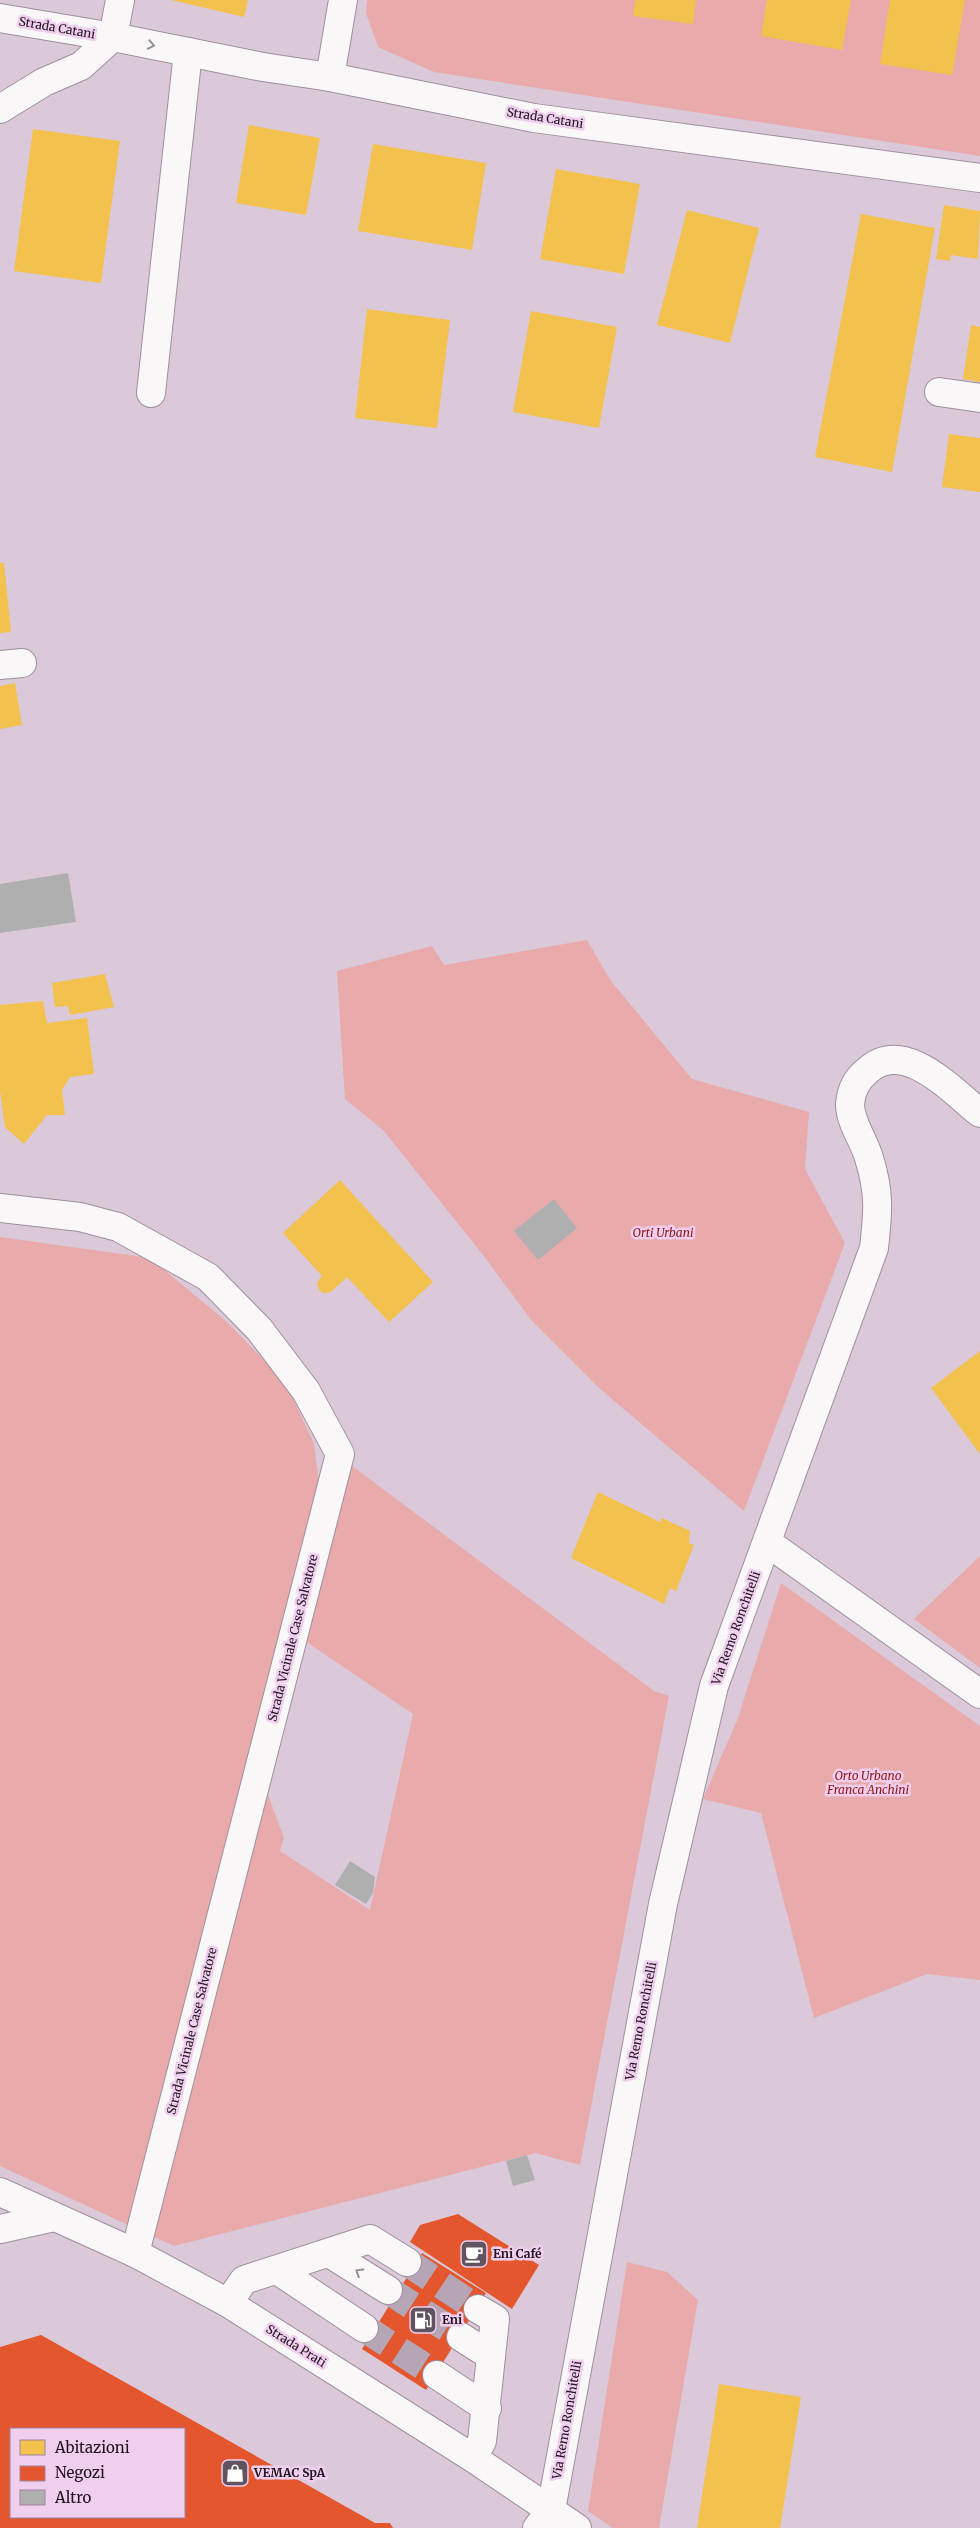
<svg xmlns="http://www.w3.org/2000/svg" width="980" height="2528" viewBox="0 0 980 2528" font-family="Merriweather,serif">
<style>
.green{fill:#e9aaab}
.homes{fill:#f2c14e}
.shops{fill:#e4572e;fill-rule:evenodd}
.building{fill:#b0afb0}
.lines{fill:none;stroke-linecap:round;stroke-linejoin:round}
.minor-tunnel{stroke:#b6a5b5;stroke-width:28;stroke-dasharray:28 14;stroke-linecap:butt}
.minor-casing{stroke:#9d909d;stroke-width:30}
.minor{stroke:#faf7f9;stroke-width:28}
.oneway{stroke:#989197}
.labels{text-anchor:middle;stroke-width:5;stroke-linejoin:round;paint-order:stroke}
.street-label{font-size:12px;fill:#20141f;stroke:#f0cfee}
.park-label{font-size:12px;font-style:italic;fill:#901716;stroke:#f0cfee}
.poi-label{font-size:12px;font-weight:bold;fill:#20141f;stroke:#f0cfee;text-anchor:start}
</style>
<rect width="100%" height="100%" fill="#dbc9da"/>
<g class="green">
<polygon points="367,0 980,0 980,156 434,72 378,47 366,13"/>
<polygon points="587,940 611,981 692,1079 809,1112 805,1169 845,1243 744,1511 599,1388 531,1320 483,1255 383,1130 345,1099 337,971 432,946 444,965"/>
<polygon points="0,1237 150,1258 227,1322 286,1383 314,1444 320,1490 252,1752 284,1838 280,1851 370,1910 413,1714 302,1639 344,1460 654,1691 669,1696 580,2165 535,2153 174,2246 0,2166"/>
<polygon points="980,1556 980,1668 914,1619"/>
<polygon points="781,1583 980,1726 980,1980 927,1974 814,2018 761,1813 703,1799 738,1718"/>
<polygon points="627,2262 667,2272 698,2300 659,2528 613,2528 588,2511"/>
</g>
<g class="homes">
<polygon points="171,0 248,0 244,17"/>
<polygon points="635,0 696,0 693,24 633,16"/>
<polygon points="767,0 851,0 842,50 761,36"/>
<polygon points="890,0 965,0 952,75 880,64"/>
<polygon points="249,125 320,138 306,215 236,203"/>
<polygon points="33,129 120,141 101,283 14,271"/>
<polygon points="373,144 486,163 472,250 358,231"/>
<polygon points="556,169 640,184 624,274 540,259"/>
<polygon points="944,205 980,211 978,259 951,255 950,261 936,259"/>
<polygon points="687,210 759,228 730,343 657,325"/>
<polygon points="861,214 935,228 892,472 815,457"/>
<polygon points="367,309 450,320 437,428 355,418"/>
<polygon points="531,311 617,327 599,428 513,412"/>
<polygon points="971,325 980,327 980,382 963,379"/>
<polygon points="949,434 980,438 980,492 942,487"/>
<polygon points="0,563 4,563 11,632 0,633"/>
<polygon points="15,683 22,725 0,729 0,686"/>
<polygon points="105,974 114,1007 70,1015 68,1006 55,1007 52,983"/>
<polygon points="43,1001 47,1023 87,1018 94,1074 70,1077 62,1090 65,1115 47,1115 24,1144 5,1127 0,1091 0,1005"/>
<polygon points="340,1180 433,1282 389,1322 347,1277 331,1292 323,1293 319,1290 317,1283 322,1276 283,1233"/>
<polygon points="980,1351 980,1454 931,1388"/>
<polygon points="598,1492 660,1522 662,1518 690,1531 689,1543 694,1545 676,1591 670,1588 664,1604 571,1558"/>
<polygon points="719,2384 801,2397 780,2528 697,2528"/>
</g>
<g class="shops">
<polygon points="458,2214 539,2265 512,2309 410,2242 420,2225"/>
<polygon points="422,2253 486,2293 426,2390 362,2349"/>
<path d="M41,2335L375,2523H390L393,2528H0V2347ZM11,2429H184V2517H11Z"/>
</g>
<g class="building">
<polygon points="68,873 76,922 0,933 0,884"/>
<polygon points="554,1199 577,1228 538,1260 514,1231"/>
<polygon points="350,1861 375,1877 373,1893 366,1904 335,1885"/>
<polygon points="527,2155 535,2180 513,2186 506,2161"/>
</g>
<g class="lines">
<g class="minor-tunnel">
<polyline points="407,2262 478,2309"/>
<polyline points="388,2290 461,2337"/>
<polyline points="364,2328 437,2375"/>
</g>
<g class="minor-casing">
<g id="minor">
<polyline points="0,18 113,37 263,67 330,77 534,118 980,178"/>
<polyline points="330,77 343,0"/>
<polyline points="0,109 44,82 81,66 113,37 120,0"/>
<polyline points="939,392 980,398"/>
<polyline points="151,393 188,52"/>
<polyline points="0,665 22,663"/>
<polyline points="0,1208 80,1217 118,1227 208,1277 259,1329 306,1391 340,1454 135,2253"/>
<polyline points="768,1543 980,1694"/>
<polyline points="0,2192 135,2253 228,2303 473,2458 577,2528"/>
<polyline points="0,2229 54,2217"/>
<polyline points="329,2253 388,2290"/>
<polyline points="277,2270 364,2328"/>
<polyline points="228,2303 244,2280 370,2239 407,2262"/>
<polyline points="461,2337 491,2356"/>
<polyline points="437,2375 487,2408"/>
<polyline points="473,2458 482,2441 495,2319 478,2309"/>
<path d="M537,2528L551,2510L663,1904L714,1686L874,1248C878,1213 880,1193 869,1158C864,1140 850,1123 850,1104C851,1091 857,1079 867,1071C904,1037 951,1090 980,1113"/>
</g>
</g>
<use href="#minor" class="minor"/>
</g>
<defs><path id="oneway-chevron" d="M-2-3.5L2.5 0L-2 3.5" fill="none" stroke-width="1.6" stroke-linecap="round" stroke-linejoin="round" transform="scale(1.25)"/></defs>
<g class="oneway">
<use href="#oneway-chevron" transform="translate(151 45) rotate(11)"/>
<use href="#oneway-chevron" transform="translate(359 2272) rotate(-148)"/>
</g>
<defs>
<g id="cafe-square" transform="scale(1.4375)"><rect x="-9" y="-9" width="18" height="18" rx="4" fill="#615360" stroke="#f0cfee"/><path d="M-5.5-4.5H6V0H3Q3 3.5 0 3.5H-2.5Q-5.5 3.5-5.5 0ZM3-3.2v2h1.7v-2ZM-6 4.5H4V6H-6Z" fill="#fff"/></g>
<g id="fuel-square" transform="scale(1.4375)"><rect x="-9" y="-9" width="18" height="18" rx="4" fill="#615360" stroke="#f0cfee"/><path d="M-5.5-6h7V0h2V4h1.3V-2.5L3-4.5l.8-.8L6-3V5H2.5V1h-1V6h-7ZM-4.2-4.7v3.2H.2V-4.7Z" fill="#fff"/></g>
<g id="shop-square" transform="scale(1.4375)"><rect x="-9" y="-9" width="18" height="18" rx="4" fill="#615360" stroke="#f0cfee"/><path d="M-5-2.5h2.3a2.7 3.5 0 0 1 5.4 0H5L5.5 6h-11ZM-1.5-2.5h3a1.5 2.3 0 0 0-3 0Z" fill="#fff"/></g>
</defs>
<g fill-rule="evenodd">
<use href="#cafe-square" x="474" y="2254"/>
<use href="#fuel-square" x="423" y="2320"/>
<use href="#shop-square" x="235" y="2473"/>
</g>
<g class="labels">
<g class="street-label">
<text transform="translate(57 28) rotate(10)" y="4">Strada Catani</text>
<text transform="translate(545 118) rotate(9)" y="4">Strada Catani</text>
<text transform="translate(736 1628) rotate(-70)" y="4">Via Remo Ronchitelli</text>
<text transform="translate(293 1638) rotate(-76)" y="4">Strada Vicinale Case Salvatore</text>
<text transform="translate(641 2021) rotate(-79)" y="4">Via Remo Ronchitelli</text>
<text transform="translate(192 2031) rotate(-76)" y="4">Strada Vicinale Case Salvatore</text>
<text transform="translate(296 2346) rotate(32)" y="4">Strada Prati</text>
<text transform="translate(567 2420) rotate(-80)" y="4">Via Remo Ronchitelli</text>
</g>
<g class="park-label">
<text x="663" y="1237">Orti Urbani</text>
<text x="868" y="1780">Orto Urbano<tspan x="868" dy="14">Franca Anchini</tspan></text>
</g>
<g class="poi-label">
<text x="493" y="2258">Eni Café</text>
<text x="442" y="2324">Eni</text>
<text x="254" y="2477">VEMAC SpA</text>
</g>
</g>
<rect x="10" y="2428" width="175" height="90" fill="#f0cfee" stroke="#9d849b"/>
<rect x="20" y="2440" width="25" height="15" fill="#f2c14e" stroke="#9d849b"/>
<text x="55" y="2453" font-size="15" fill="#20141f">Abitazioni</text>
<rect x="20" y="2466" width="25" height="15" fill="#e4572e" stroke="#9d849b"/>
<text x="55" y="2478" font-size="15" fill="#20141f">Negozi</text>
<rect x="20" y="2490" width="25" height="15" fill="#b0afb0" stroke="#9d849b"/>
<text x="55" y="2503" font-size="15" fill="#20141f">Altro</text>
</svg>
